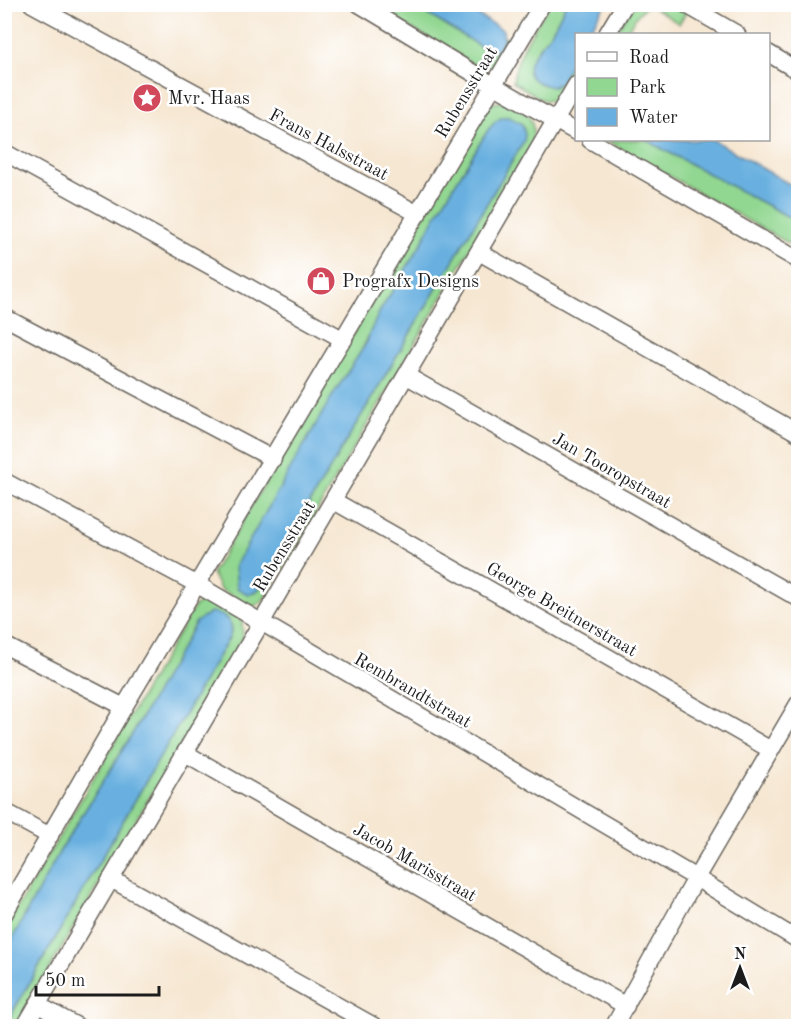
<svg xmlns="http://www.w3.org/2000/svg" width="803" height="1031" viewBox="0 0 803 1031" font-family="'Old Standard TT',serif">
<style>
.green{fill:#92d791;stroke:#577a56;stroke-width:1.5;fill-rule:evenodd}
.water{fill:#69b0e0;stroke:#42667e;stroke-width:1.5}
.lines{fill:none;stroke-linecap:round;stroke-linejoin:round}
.street-casing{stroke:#68635c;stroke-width:19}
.street{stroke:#fff;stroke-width:16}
.labels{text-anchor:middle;stroke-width:5;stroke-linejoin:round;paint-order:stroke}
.street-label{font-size:18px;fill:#1c1c1c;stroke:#fff}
.poi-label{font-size:18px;fill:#1c1c1c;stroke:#fff;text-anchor:start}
</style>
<rect width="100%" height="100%" fill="#fff"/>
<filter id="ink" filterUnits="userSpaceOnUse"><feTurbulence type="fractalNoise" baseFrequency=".0167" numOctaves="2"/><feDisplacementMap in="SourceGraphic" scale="12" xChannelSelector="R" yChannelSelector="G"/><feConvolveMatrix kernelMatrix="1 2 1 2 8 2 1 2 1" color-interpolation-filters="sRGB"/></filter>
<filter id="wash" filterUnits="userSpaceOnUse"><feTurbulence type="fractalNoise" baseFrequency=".008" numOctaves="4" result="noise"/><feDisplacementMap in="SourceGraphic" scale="24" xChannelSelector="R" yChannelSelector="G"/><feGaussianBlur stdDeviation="1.35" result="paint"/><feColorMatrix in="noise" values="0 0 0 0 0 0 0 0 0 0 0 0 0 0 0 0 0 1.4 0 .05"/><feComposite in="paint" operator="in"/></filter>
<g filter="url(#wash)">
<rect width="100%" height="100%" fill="#f6e7d2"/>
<g class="green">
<polygon points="371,5 412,5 483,48 500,47 505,37 509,40 496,63 486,68 473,64"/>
<path d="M549,5H566L551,33L538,48L554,87L560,83L576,55C576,75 570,90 553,101L543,100L513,82C516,53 535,29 549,5Z"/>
<path d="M632,5H672L686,12L679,24C644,0 647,0 625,34H615Z"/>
<path d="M501,102C525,106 539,120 531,145L278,577L262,602L255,606L247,605L220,589L212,573L488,107L493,103ZM488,130L524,141L258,590L248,594L380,311L420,246L438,212Z"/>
<polygon points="606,140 646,140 798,222 798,249"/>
<polygon points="206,601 238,617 242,621 243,638 73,928 17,1026 5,1026 230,636 232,627 228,619 196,622 134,731 60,851 5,952 5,929 188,617 196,605"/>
</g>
<g class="water">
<path d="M566,4L605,5L588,34H576V55L560,83L553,87C510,79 533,56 550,34C556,25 561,14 566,4Z"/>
<path d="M412,5H461L503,30C505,40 501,46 494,52L483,48Z"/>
<polygon points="503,117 509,117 522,124 525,134 524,141 258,590 249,595 237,588 235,566 331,398 367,342 370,332 380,311 420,246 438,212 488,130 496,121"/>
<polygon points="646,140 714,140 798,189 798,222"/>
<path d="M211,612C226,615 233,621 230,636L5,1025V952L60,851L134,731L196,622Z"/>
</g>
</g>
<g filter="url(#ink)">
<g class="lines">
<g class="street-casing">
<g id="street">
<polyline points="32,4 418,214"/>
<polyline points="359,4 493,85 576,132"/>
<polyline points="685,4 737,34"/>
<polyline points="607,34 625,4"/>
<polyline points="768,53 798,71"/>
<polyline points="590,140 798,260"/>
<polyline points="4,152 344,340"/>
<polyline points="479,252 798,433"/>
<polyline points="4,317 273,459"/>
<polyline points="407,376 798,598"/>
<polyline points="4,481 198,585 696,878 798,940"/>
<polyline points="334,501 771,750"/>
<polyline points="4,645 124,707"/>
<polyline points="185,753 626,1006"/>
<polyline points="4,811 50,836"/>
<polyline points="111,879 374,1026"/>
<polyline points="4,914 124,707 542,4"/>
<polyline points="38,1005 77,1026"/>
<polyline points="25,1026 576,85"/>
<polyline points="614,1026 696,878 798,704"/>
</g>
</g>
<use href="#street" class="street"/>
</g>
</g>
<defs>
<g id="sight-disc" transform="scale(1.5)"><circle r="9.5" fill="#d1495b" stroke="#fff"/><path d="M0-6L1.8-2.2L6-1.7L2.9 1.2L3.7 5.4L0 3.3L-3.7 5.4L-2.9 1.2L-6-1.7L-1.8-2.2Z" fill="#fff"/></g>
<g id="shop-disc" transform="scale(1.5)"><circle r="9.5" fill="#d1495b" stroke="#fff"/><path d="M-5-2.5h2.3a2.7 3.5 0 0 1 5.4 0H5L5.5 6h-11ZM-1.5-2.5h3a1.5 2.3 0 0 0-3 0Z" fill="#fff"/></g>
</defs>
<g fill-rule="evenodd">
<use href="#sight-disc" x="147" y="98"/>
<use href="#shop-disc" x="321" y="281"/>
</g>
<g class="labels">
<g class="street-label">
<text transform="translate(466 92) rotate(-59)" y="6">Rubensstraat</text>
<text transform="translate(329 144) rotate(28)" y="6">Frans Halsstraat</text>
<text transform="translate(612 470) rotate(30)" y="6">Jan Tooropstraat</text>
<text transform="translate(284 546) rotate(-59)" y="6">Rubensstraat</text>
<text transform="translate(562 609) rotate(30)" y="6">George Breitnerstraat</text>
<text transform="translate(413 690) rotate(30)" y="6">Rembrandtstraat</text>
<text transform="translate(415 862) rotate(30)" y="6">Jacob Marisstraat</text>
</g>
<g class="poi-label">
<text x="168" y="104">Mvr. Haas</text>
<text x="342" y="287">Prografx Designs</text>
</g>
</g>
<rect width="803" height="1031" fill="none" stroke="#fff" stroke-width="24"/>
<rect x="575" y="33" width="195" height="108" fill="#ffffff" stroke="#a4a4a4" stroke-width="1.5"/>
<rect x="587" y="52" width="30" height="9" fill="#ffffff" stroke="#a4a4a4" stroke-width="1.5"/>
<text x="629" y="63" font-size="18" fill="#1c1c1c">Road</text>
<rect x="587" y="78" width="30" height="18" fill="#92d791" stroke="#a4a4a4" stroke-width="1.5"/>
<text x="629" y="93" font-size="18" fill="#1c1c1c">Park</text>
<rect x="587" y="108" width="30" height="18" fill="#69b0e0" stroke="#a4a4a4" stroke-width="1.5"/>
<text x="629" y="123" font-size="18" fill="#1c1c1c">Water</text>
<g transform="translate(740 968)" stroke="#ffffff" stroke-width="4.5" paint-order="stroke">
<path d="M0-4.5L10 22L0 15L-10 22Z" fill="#1c1c1c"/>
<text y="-9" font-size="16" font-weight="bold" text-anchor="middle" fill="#1c1c1c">N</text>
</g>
<path d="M36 986v9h123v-9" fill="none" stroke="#1c1c1c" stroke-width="3"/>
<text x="45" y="986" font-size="18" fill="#1c1c1c" stroke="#ffffff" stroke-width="4.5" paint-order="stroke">50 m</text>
</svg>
